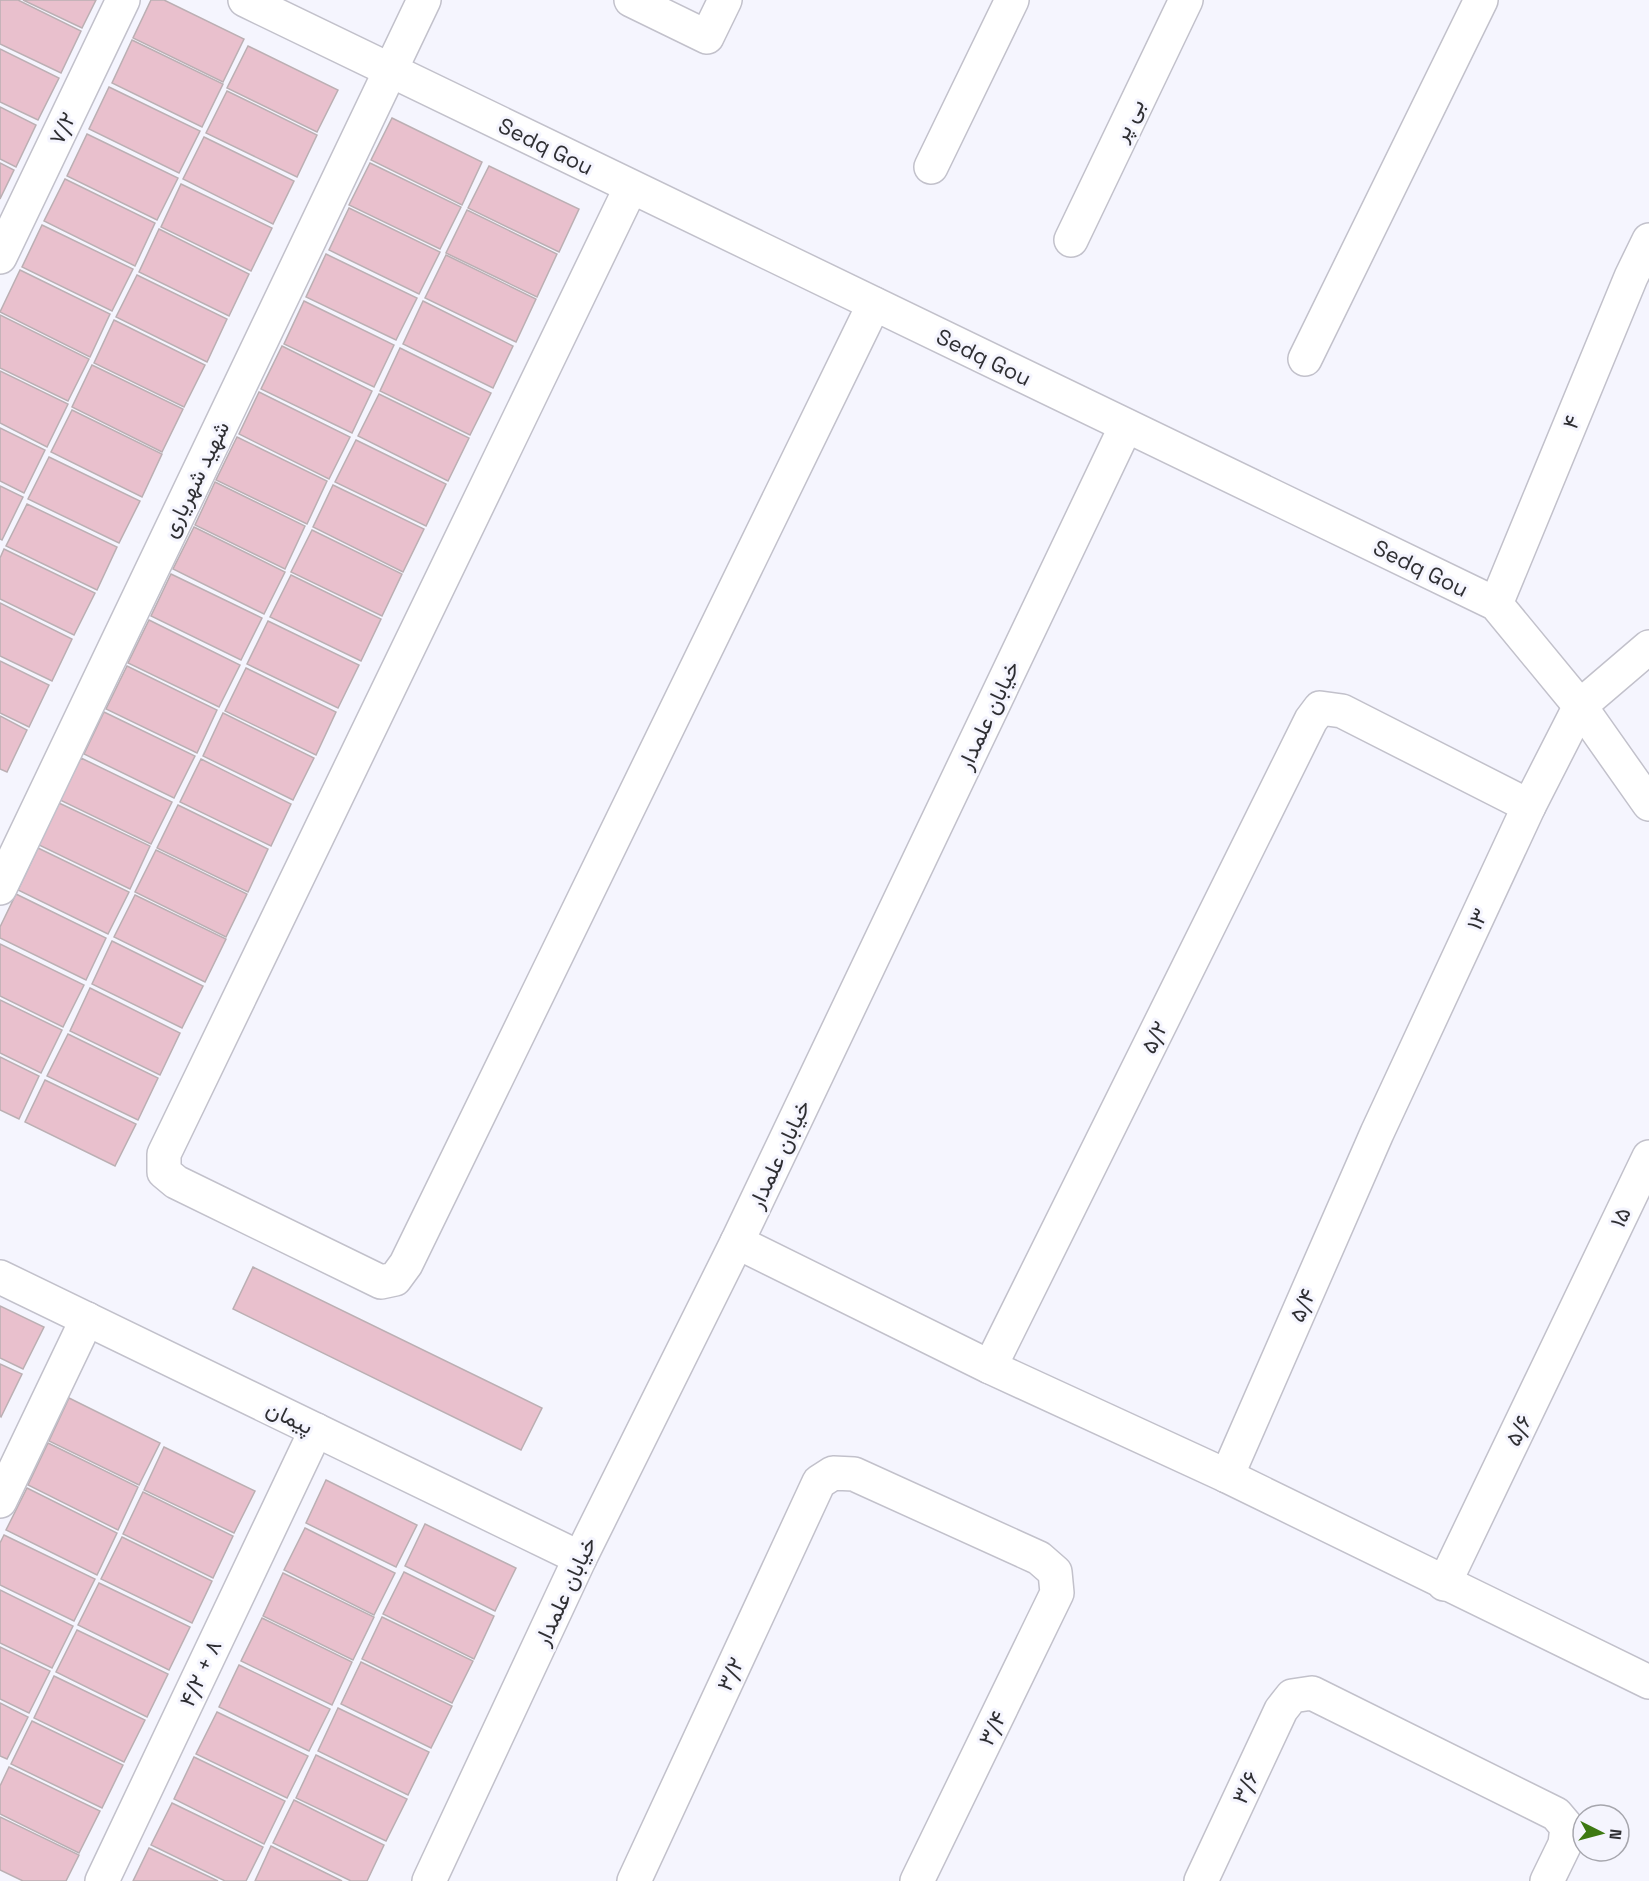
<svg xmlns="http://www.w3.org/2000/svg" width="1649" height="1881" viewBox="0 0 1649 1881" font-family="'Space Grotesk',Vazirmatn,sans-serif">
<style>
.building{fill:#e9c0cd;stroke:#bbafb3;stroke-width:1.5}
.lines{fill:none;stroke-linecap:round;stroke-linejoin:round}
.minor-casing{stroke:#c2c1cb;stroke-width:36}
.minor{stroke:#fff;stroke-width:33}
.labels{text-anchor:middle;stroke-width:6;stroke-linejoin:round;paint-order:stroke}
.street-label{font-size:22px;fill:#2f2f33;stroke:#f5f5fe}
</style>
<rect width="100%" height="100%" fill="#f5f5fe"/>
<g class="building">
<polygon points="0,0 18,0 81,31 61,73 0,44"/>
<polygon points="23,0 96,0 82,28"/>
<polygon points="151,0 164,0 244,39 223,82 133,38"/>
<polygon points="132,40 223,84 202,127 112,83"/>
<polygon points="248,46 338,90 317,132 227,88"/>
<polygon points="0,49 59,78 38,120 0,102"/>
<polygon points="109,87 200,131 179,173 89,129"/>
<polygon points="227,91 317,135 297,177 206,133"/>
<polygon points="0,107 36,125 16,167 0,159"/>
<polygon points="392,118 482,162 462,205 371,160"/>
<polygon points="87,134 178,178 157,220 67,176"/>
<polygon points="204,137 294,181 273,224 183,179"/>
<polygon points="0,163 14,170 0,199"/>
<polygon points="370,163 461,207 440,249 349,205"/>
<polygon points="489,166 579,209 559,252 468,208"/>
<polygon points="65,179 155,223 135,266 44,221"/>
<polygon points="181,184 272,228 251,271 161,227"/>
<polygon points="349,208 440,252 419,294 329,250"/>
<polygon points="467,210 557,254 537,297 446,253"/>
<polygon points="42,225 133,269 112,311 22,267"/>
<polygon points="159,229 249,274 229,316 139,272"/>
<polygon points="326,254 417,298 396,340 306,297"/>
<polygon points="446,255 536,299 516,342 425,298"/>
<polygon points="20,270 110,314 90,357 0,312"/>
<polygon points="137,275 227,319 207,362 116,317"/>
<polygon points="304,301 394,345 374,387 284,344"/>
<polygon points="423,301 513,346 493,388 403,344"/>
<polygon points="0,315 89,359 68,401 0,368"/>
<polygon points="114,320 205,365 184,407 94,363"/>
<polygon points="282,346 372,391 352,433 261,389"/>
<polygon points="400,348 491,393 470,435 380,391"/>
<polygon points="92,365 183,409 162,452 72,407"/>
<polygon points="0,371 68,404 47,447 0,423"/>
<polygon points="259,392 350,437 329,479 239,434"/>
<polygon points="379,394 469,438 448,481 358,436"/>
<polygon points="72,410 162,454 142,497 51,452"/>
<polygon points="0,428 45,450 24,493 0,481"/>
<polygon points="237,437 327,481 307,524 216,480"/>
<polygon points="356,440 446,484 426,526 335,482"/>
<polygon points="49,457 140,501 119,543 28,499"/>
<polygon points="215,482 305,526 285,569 195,525"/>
<polygon points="333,485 424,529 403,572 313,527"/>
<polygon points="0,486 23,497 2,540 0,539"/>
<polygon points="27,504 117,547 97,590 6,546"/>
<polygon points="194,527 285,572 264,614 173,569"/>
<polygon points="312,530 402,574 382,616 291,572"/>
<polygon points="4,549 95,593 74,635 0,599 0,558"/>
<polygon points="171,574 262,618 241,660 151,616"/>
<polygon points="291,575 381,619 361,661 270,617"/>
<polygon points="0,603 72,639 52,681 0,656"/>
<polygon points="149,620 240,665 219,707 128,663"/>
<polygon points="268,621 359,665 338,708 247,664"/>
<polygon points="0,661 49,685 29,727 0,713"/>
<polygon points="127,666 217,710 197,753 106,709"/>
<polygon points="246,668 336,712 316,755 225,711"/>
<polygon points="104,712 195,756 174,798 84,754"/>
<polygon points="223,713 314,758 293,800 203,756"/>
<polygon points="0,716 27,730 7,772 0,769"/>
<polygon points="81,758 172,802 151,844 60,800"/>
<polygon points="201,759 291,804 271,846 180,802"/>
<polygon points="59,803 150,846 130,889 39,845"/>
<polygon points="178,805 268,849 248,892 157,848"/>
<polygon points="38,848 129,892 108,934 18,890"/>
<polygon points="156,850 247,894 226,937 135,892"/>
<polygon points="16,894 106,938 86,980 0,938 0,927"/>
<polygon points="135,895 226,939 205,982 114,937"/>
<polygon points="112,941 203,986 182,1028 92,984"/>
<polygon points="0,944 84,985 63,1027 0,996"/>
<polygon points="90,988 180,1033 160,1075 70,1031"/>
<polygon points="0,1000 62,1030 41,1073 0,1053"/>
<polygon points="68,1034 158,1078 138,1120 47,1076"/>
<polygon points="0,1057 39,1076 19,1119 0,1110"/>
<polygon points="45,1080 136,1124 115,1166 25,1122"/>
<polygon points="253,1267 542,1408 521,1450 233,1309"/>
<polygon points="0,1306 44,1327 23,1369 0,1358"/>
<polygon points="0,1364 22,1374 1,1417 0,1416"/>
<polygon points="69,1398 160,1443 139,1485 49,1441"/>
<polygon points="48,1443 138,1487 118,1530 28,1485"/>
<polygon points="164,1447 255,1491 234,1533 144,1490"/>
<polygon points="326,1480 417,1525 396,1567 306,1523"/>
<polygon points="27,1488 117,1533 97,1575 6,1530"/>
<polygon points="143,1492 233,1536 213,1578 123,1534"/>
<polygon points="425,1524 516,1568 495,1611 405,1566"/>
<polygon points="305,1528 395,1573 374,1615 284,1570"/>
<polygon points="4,1535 95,1579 74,1621 0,1585 0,1543"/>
<polygon points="122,1537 212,1581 192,1623 101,1579"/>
<polygon points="404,1572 494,1616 474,1659 383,1614"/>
<polygon points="283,1573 374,1617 353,1660 263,1616"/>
<polygon points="99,1583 190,1627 169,1670 78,1625"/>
<polygon points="0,1590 73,1626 52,1668 0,1643"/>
<polygon points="382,1617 473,1661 452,1703 362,1659"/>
<polygon points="262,1618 352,1662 332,1705 241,1661"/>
<polygon points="77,1630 168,1674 147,1717 56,1672"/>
<polygon points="0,1647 50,1671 29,1713 0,1699"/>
<polygon points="361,1662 452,1706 431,1748 341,1704"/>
<polygon points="239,1665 330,1709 309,1751 219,1707"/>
<polygon points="54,1676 145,1720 124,1762 34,1718"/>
<polygon points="0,1703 28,1717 7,1759 0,1756"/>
<polygon points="338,1708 429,1752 408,1795 318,1751"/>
<polygon points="217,1712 308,1756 287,1798 196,1754"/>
<polygon points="32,1721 123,1765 102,1808 11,1764"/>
<polygon points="316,1755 407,1799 386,1841 296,1798"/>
<polygon points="194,1757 285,1801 264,1844 174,1799"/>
<polygon points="9,1767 100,1811 79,1853 0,1814 0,1786"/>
<polygon points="294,1800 384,1845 367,1881 351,1881 273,1843"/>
<polygon points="172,1803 263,1847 246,1881 225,1881 151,1845"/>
<polygon points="0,1817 79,1855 66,1881 23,1881 0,1870"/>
<polygon points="271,1846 342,1881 255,1881"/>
<polygon points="149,1848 218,1881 133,1881"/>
</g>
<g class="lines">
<g class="minor-casing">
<g id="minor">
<polyline points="245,0 1496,604 1580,706 1649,804"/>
<polyline points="631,0 707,37 725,0"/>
<polyline points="931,167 1012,0"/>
<polyline points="631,187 164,1154 164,1172 176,1182 381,1282 395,1279 406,1264 874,304"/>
<polyline points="1071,240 1186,0"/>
<polyline points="0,257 123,0"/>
<polyline points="1305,359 1481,0"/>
<polyline points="1496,604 1631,277 1649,240"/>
<polyline points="0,888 424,0"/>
<polyline points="737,1242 990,1367 1227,1476 1649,1682"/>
<polyline points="0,1277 580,1558"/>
<polyline points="990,1367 1311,720 1320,708 1342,711 1529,806"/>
<polyline points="1227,1476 1377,1133 1529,806 1580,706 1649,647"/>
<polyline points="0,1501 87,1319"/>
<polyline points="1444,1584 1649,1157"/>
<polyline points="102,1881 316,1430"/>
<polyline points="429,1881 580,1558 737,1242 1126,426"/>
<polyline points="634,1881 819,1482 833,1473 854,1474 1039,1558 1055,1572 1057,1593 917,1881"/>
<polyline points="1201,1881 1281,1710 1292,1696 1312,1693 1556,1814 1567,1827 1565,1844 1547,1881"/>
</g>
</g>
<use href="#minor" class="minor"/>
</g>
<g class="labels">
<g class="street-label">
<text transform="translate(1128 120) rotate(-64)" y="8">بی پر</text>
<text transform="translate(62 128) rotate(-64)" y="8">۷/۲</text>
<text transform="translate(546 146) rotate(26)" y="8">Sedq Gou</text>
<text transform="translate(984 357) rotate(26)" y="8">Sedq Gou</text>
<text transform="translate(1571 422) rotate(-68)" y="8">۴</text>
<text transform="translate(195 479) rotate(-64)" y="8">شهید شهریاری</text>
<text transform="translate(1421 568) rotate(26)" y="8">Sedq Gou</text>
<text transform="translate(988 715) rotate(-65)" y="8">خیابان علمدار</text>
<text transform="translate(1477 919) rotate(-65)" y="8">۱۳</text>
<text transform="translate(1154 1037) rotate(-64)" y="8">۵/۲</text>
<text transform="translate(779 1154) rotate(-65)" y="8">خیابان علمدار</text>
<text transform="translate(1620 1217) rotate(-64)" y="8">۱۵</text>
<text transform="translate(1302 1305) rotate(-66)" y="8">۵/۴</text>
<text transform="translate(290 1417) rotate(26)" y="8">پیمان</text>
<text transform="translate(1518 1430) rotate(-64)" y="8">۵/۶</text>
<text transform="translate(565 1591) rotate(-65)" y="8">خیابان علمدار</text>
<text transform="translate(200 1673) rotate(-65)" y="8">۴/۲ + ۸</text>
<text transform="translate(730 1674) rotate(-65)" y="8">۳/۲</text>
<text transform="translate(992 1728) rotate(-64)" y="8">۳/۴</text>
<text transform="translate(1245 1787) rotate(-65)" y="8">۳/۶</text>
</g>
</g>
<g transform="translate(1601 1833) rotate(96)"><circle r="28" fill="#f5f5fe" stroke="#a6a6ad" stroke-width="1.5"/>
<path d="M0-4.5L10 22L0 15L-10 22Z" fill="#3d7912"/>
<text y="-9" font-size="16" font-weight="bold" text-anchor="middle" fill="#2f2f33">N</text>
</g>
</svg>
